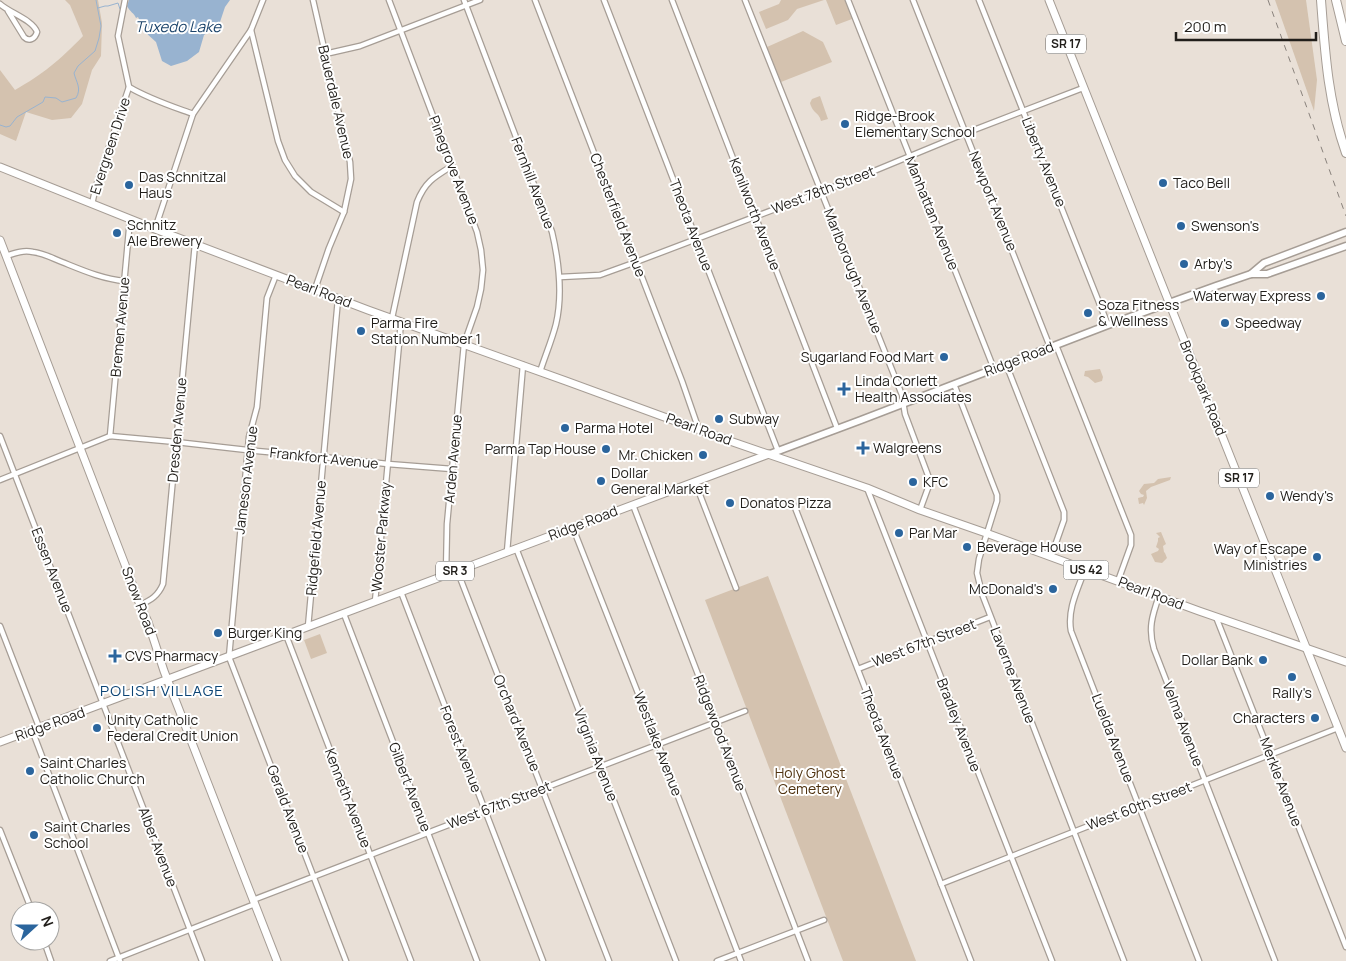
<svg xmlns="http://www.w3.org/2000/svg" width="1346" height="961" viewBox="0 0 1346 961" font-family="Manrope,sans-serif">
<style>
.green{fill:#d4c2af}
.water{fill:#98b3d0}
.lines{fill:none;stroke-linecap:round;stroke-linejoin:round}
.stream{stroke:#98b3d0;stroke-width:1}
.minor-casing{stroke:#a69d95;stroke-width:7}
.secondary-casing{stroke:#a69d95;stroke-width:9}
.primary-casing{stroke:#a69d95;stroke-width:9}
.motorway-casing{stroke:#a69d95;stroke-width:10}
.minor{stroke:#fff;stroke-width:4.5}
.secondary{stroke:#fff;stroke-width:6}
.primary{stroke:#fff;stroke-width:7}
.motorway{stroke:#fff;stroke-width:8}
.rail{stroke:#89827c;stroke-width:1;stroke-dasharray:6 6;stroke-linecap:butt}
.poi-dot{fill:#2b659d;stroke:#fff;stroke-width:2}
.labels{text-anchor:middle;stroke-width:4;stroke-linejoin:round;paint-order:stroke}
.shield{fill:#fff;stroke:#64625f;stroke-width:1}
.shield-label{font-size:12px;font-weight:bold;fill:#211e1a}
.street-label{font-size:14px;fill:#211e1a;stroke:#fff}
.poi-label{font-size:14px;fill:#211e1a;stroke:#fff;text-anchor:start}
.park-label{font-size:14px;fill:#503310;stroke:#fff}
.water-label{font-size:15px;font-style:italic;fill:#1c446b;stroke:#fff}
.neighbourhood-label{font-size:15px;letter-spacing:1px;fill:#0c4475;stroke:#fff}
</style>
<rect width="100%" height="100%" fill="#e9e0d7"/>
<g class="green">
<path d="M65,0H98L102,23L101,56L92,70L82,104L71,118L52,120L26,112L16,141L0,134V70L15,90C43,74 60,60 83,36L70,5Z"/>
<polygon points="781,0 824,0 797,9 788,20 766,29 759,12 779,4"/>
<polygon points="826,0 845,0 852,19 836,25"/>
<polygon points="1275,0 1306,0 1317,80 1314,111"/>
<polygon points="803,31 823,42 832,62 781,82 767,47"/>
<path d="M820,96L828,119L821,121C819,112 813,114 810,103L812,99Z"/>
<polygon points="1100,369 1103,377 1102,381 1095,383 1088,377 1084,376 1085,371"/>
<polygon points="1171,477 1170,480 1151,487 1146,491 1147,498 1144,505 1143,503 1139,504 1138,498 1142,497 1143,497 1144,495 1141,494 1139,491 1144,484 1154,483 1158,479"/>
<polygon points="1161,532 1166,544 1163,546 1164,552 1165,553 1167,558 1162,563 1155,562 1151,554 1158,551 1159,549 1156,547 1158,541 1158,538 1160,537 1156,533"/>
<polygon points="768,576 916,961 843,961 705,600"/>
<polygon points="320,634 327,653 311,659 304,640"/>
</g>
<path class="water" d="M129,0H230L225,7L219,25L204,35L199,52L187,61L171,66L162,61L156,42L145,32L138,17L136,18C134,13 130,12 127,6Z"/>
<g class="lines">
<g class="stream">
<polyline points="98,8 105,6 108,6 118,3 120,9"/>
<path d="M0,125L6,127L10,126L17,117L43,102L45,97L56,98L62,102L76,98C82,88 76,82 74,73L78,66L95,51L99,38L101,26L96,0"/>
</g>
<g class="minor-casing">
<g id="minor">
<polyline points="313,0 350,162 351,179 344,212 329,248 315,289"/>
<polyline points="389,0 477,232 481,250 483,270 481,289 477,307 464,344 447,524 446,575"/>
<path d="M464,0L552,232C559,262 563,294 556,324C552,340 545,356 540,372"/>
<polyline points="535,0 682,381 699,430"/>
<polyline points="604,0 778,451"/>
<polyline points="672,0 837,428"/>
<polyline points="745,0 902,395 905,414 929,478 928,488 920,510"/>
<polyline points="848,0 994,369"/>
<polyline points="913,0 1050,347"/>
<polyline points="979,0 1108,325"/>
<path d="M0,4C10,13 33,20 37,32C35,39 29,42 24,37L8,11"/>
<polyline points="251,30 278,141 285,160 295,176 311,192 344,212"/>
<polyline points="325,54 360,46 480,0"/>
<path d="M129,87C149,99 171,106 193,114"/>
<polyline points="92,204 96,186 129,87 118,36 125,0"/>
<polyline points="155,229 193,114 251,30 263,0"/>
<path d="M6,256C15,253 23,250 33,252C43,253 52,258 62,262C82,270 102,279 125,281"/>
<polyline points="276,275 267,298 257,407 249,437 229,657 346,961"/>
<polyline points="560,277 600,275 636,262 857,178 966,133 1083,88"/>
<path d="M392,318L417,202C425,182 434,177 452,166"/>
<polyline points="1056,345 1131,535 1131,545 1118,581"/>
<polyline points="1006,364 1064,512 1064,520 1051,557"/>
<polyline points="954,384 997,495 997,501 979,559 977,573 982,594 1124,961"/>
<polyline points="0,436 202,961"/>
<polyline points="110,436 130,219"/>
<polyline points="0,480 110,436 176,442 247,450 323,457 388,464 452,469"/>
<polyline points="695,482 736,588"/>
<polyline points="867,488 1052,961"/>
<polyline points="633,505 808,961"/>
<polyline points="794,505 971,961"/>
<polyline points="573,528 658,744 741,961"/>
<polyline points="516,548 676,961"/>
<polyline points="507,552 523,365"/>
<path d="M1085,569C1078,589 1067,609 1071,631L1199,961"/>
<polyline points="457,570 609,961"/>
<polyline points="401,592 543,961"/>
<path d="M1159,596C1152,616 1148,629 1154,649L1275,961"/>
<polyline points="375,602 401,322"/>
<path d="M140,605C151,600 158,596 163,584L195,244"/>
<polyline points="344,614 477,961"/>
<polyline points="1216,617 1346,947"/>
<polyline points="0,626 39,727"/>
<polyline points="308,627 338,299"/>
<polyline points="286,635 411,961"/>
<polyline points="858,669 990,617"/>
<polyline points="32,730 120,961"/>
<polyline points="0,830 32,911"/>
<polyline points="941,884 1338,728"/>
<polyline points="253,900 745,711"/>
<polyline points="44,941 51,961"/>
<polyline points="110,961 255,904"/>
<polyline points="717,961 824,920"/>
</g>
</g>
<g class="secondary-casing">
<g id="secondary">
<polyline points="1251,274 1264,263 1346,232"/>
<polyline points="770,454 861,420 1108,325 1216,286 1251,274 1267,274 1346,246"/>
</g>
</g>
<g class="primary-casing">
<g id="primary">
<polyline points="1049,0 1346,748"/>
<polyline points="0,167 155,229 368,310 566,381 727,440 867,488 920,510 986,533 1199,611 1346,662"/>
<polyline points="0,240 129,575 140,605 148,622 164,671 277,961"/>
<polyline points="0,742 769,454"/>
</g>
</g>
<g class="motorway-casing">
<g id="motorway">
<path d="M1321,0C1325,53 1328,102 1346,153"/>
<polyline points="1336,0 1346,41"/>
</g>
</g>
<use href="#minor" class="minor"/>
<use href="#secondary" class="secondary"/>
<use href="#primary" class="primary"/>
<use href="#motorway" class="motorway"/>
<polyline class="rail" points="1268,0 1346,216"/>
</g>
<g class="poi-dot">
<circle cx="845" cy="124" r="5"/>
<circle cx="1163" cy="183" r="5"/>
<circle cx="129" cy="185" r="5"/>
<circle cx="1181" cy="226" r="5"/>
<circle cx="117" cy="233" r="5"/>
<circle cx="1184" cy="264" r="5"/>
<circle cx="1321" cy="296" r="5"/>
<circle cx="1088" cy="313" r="5"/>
<circle cx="1225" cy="323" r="5"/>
<circle cx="361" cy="331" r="5"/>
<circle cx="944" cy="357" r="5"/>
<path d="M841.5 381.5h5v5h5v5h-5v5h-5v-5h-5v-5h5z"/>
<circle cx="719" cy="419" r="5"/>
<circle cx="565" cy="428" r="5"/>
<path d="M860.5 440.5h5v5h5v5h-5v5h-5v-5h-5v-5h5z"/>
<circle cx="606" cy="449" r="5"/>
<circle cx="703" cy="455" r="5"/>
<circle cx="601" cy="481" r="5"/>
<circle cx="913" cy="482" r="5"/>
<circle cx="1270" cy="496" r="5"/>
<circle cx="730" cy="503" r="5"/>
<circle cx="899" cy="533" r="5"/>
<circle cx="967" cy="547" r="5"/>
<circle cx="1317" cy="557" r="5"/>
<circle cx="1053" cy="589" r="5"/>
<circle cx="218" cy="633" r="5"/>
<path d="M112.5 648.5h5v5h5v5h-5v5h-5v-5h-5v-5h5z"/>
<circle cx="1263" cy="660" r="5"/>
<circle cx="1292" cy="677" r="5"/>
<circle cx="1315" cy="718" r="5"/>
<circle cx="97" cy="728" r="5"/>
<circle cx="30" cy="771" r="5"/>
<circle cx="34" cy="835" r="5"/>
</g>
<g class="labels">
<g class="shield">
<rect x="1046" y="34.5" width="40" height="19" rx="4"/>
<rect x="1219" y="468.5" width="40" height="19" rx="4"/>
<rect x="1063.5" y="560.5" width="45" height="19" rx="4"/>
<rect x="436" y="561.5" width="38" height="19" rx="4"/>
</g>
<g class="shield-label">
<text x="1066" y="48">SR 17</text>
<text x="1239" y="482">SR 17</text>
<text x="1086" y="574">US 42</text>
<text x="455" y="575">SR 3</text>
</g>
<g class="street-label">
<text transform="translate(336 102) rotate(77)" y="5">Bauerdale Avenue</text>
<text transform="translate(110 146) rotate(-72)" y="5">Evergreen Drive</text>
<text transform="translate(1044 162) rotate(68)" y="5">Liberty Avenue</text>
<text transform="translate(454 170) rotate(69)" y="5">Pinegrove Avenue</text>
<text transform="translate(533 183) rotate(69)" y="5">Fernhill Avenue</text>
<text transform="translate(823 190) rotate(-21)" y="5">West 78th Street</text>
<text transform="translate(993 201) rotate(68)" y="5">Newport Avenue</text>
<text transform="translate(932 213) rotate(68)" y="5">Manhattan Avenue</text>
<text transform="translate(755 214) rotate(69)" y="5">Kenilworth Avenue</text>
<text transform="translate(618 215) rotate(69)" y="5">Chesterfield Avenue</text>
<text transform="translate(691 225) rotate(69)" y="5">Theota Avenue</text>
<text transform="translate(853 271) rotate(68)" y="5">Marlborough Avenue</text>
<text transform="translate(319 291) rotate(21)" y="5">Pearl Road</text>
<text transform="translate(120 327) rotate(-85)" y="5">Bremen Avenue</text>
<text transform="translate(1019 359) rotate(-21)" y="5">Ridge Road</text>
<text transform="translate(1203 388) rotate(68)" y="5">Brookpark Road</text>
<text transform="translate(699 429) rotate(20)" y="5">Pearl Road</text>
<text transform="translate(177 430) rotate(-85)" y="5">Dresden Avenue</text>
<text transform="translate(324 458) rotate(6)" y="5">Frankfort Avenue</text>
<text transform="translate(453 459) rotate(-85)" y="5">Arden Avenue</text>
<text transform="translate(246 480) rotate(-83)" y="5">Jameson Avenue</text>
<text transform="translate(583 523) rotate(-21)" y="5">Ridge Road</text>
<text transform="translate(381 537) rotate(-85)" y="5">Wooster Parkway</text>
<text transform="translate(316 538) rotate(-85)" y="5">Ridgefield Avenue</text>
<text transform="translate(52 570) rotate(69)" y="5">Essen Avenue</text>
<text transform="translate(1151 593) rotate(21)" y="5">Pearl Road</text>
<text transform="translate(139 601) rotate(69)" y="5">Snow Road</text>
<text transform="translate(924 643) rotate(-21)" y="5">West 67th Street</text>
<text transform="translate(1013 675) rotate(69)" y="5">Laverne Avenue</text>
<text transform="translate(517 723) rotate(68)" y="5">Orchard Avenue</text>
<text transform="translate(50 724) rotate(-20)" y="5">Ridge Road</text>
<text transform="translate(1183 724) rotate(69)" y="5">Velma Avenue</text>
<text transform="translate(959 725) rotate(69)" y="5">Bradley Avenue</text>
<text transform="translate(720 733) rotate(69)" y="5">Ridgewood Avenue</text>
<text transform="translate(882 733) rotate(69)" y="5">Theota Avenue</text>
<text transform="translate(1113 738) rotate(69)" y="5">Luelda Avenue</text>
<text transform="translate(658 744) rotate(69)" y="5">Westlake Avenue</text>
<text transform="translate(461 749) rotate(69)" y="5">Forest Avenue</text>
<text transform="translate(596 755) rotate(69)" y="5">Virginia Avenue</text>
<text transform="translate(1281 782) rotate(69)" y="5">Merkle Avenue</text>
<text transform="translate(410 787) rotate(69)" y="5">Gilbert Avenue</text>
<text transform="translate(348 798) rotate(69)" y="5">Kenneth Avenue</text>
<text transform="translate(499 805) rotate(-21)" y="5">West 67th Street</text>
<text transform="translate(1139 806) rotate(-21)" y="5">West 60th Street</text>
<text transform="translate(288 809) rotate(69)" y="5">Gerald Avenue</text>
<text transform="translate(158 847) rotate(69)" y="5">Alber Avenue</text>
</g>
<g class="poi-label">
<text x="855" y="121">Ridge-Brook<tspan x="855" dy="16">Elementary School</tspan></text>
<text x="139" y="182">Das Schnitzal<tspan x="139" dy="16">Haus</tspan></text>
<text x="1173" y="188">Taco Bell</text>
<text x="127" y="230">Schnitz<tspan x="127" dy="16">Ale Brewery</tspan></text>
<text x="1191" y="231">Swenson's</text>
<text x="1194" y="269">Arby's</text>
<text x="1311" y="301" text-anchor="end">Waterway Express</text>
<text x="1098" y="310">Soza Fitness<tspan x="1098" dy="16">&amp; Wellness</tspan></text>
<text x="371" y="328">Parma Fire<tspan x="371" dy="16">Station Number 1</tspan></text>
<text x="1235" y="328">Speedway</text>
<text x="934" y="362" text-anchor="end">Sugarland Food Mart</text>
<text x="855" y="386">Linda Corlett<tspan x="855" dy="16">Health Associates</tspan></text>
<text x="729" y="424">Subway</text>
<text x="575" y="433">Parma Hotel</text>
<text x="873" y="453">Walgreens</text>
<text x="596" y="454" text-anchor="end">Parma Tap House</text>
<text x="693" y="460" text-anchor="end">Mr. Chicken</text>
<text x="611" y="478">Dollar<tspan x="611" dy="16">General Market</tspan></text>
<text x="923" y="487">KFC</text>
<text x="1280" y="501">Wendy's</text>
<text x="740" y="508">Donatos Pizza</text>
<text x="909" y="538">Par Mar</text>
<text x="977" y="552">Beverage House</text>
<text x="1307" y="554" text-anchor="end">Way of Escape<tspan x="1307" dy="16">Ministries</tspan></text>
<text x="1043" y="594" text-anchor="end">McDonald's</text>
<text x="228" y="638">Burger King</text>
<text x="125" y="661">CVS Pharmacy</text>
<text x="1253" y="665" text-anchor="end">Dollar Bank</text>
<text x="1292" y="698" text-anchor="middle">Rally's</text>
<text x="1305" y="723" text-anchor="end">Characters</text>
<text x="107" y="725">Unity Catholic<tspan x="107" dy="16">Federal Credit Union</tspan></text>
<text x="40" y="768">Saint Charles<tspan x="40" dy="16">Catholic Church</tspan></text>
<text x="44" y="832">Saint Charles<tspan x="44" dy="16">School</tspan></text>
</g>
<g class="park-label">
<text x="810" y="778">Holy Ghost<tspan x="810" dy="16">Cemetery</tspan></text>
</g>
<g class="water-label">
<text x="178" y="32">Tuxedo Lake</text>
</g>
<g class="neighbourhood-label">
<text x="162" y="696">POLISH VILLAGE</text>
</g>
</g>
<g transform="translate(35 926) rotate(69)"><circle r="24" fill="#ffffff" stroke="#a6a5a3"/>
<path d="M0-4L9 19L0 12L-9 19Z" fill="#2b659d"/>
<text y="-8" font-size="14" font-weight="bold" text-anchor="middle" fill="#211e1a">N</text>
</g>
<path d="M1176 32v8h140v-8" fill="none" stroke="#211e1a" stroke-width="2.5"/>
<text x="1184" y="32" font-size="15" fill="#211e1a" stroke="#ffffff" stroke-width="4" paint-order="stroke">200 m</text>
</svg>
